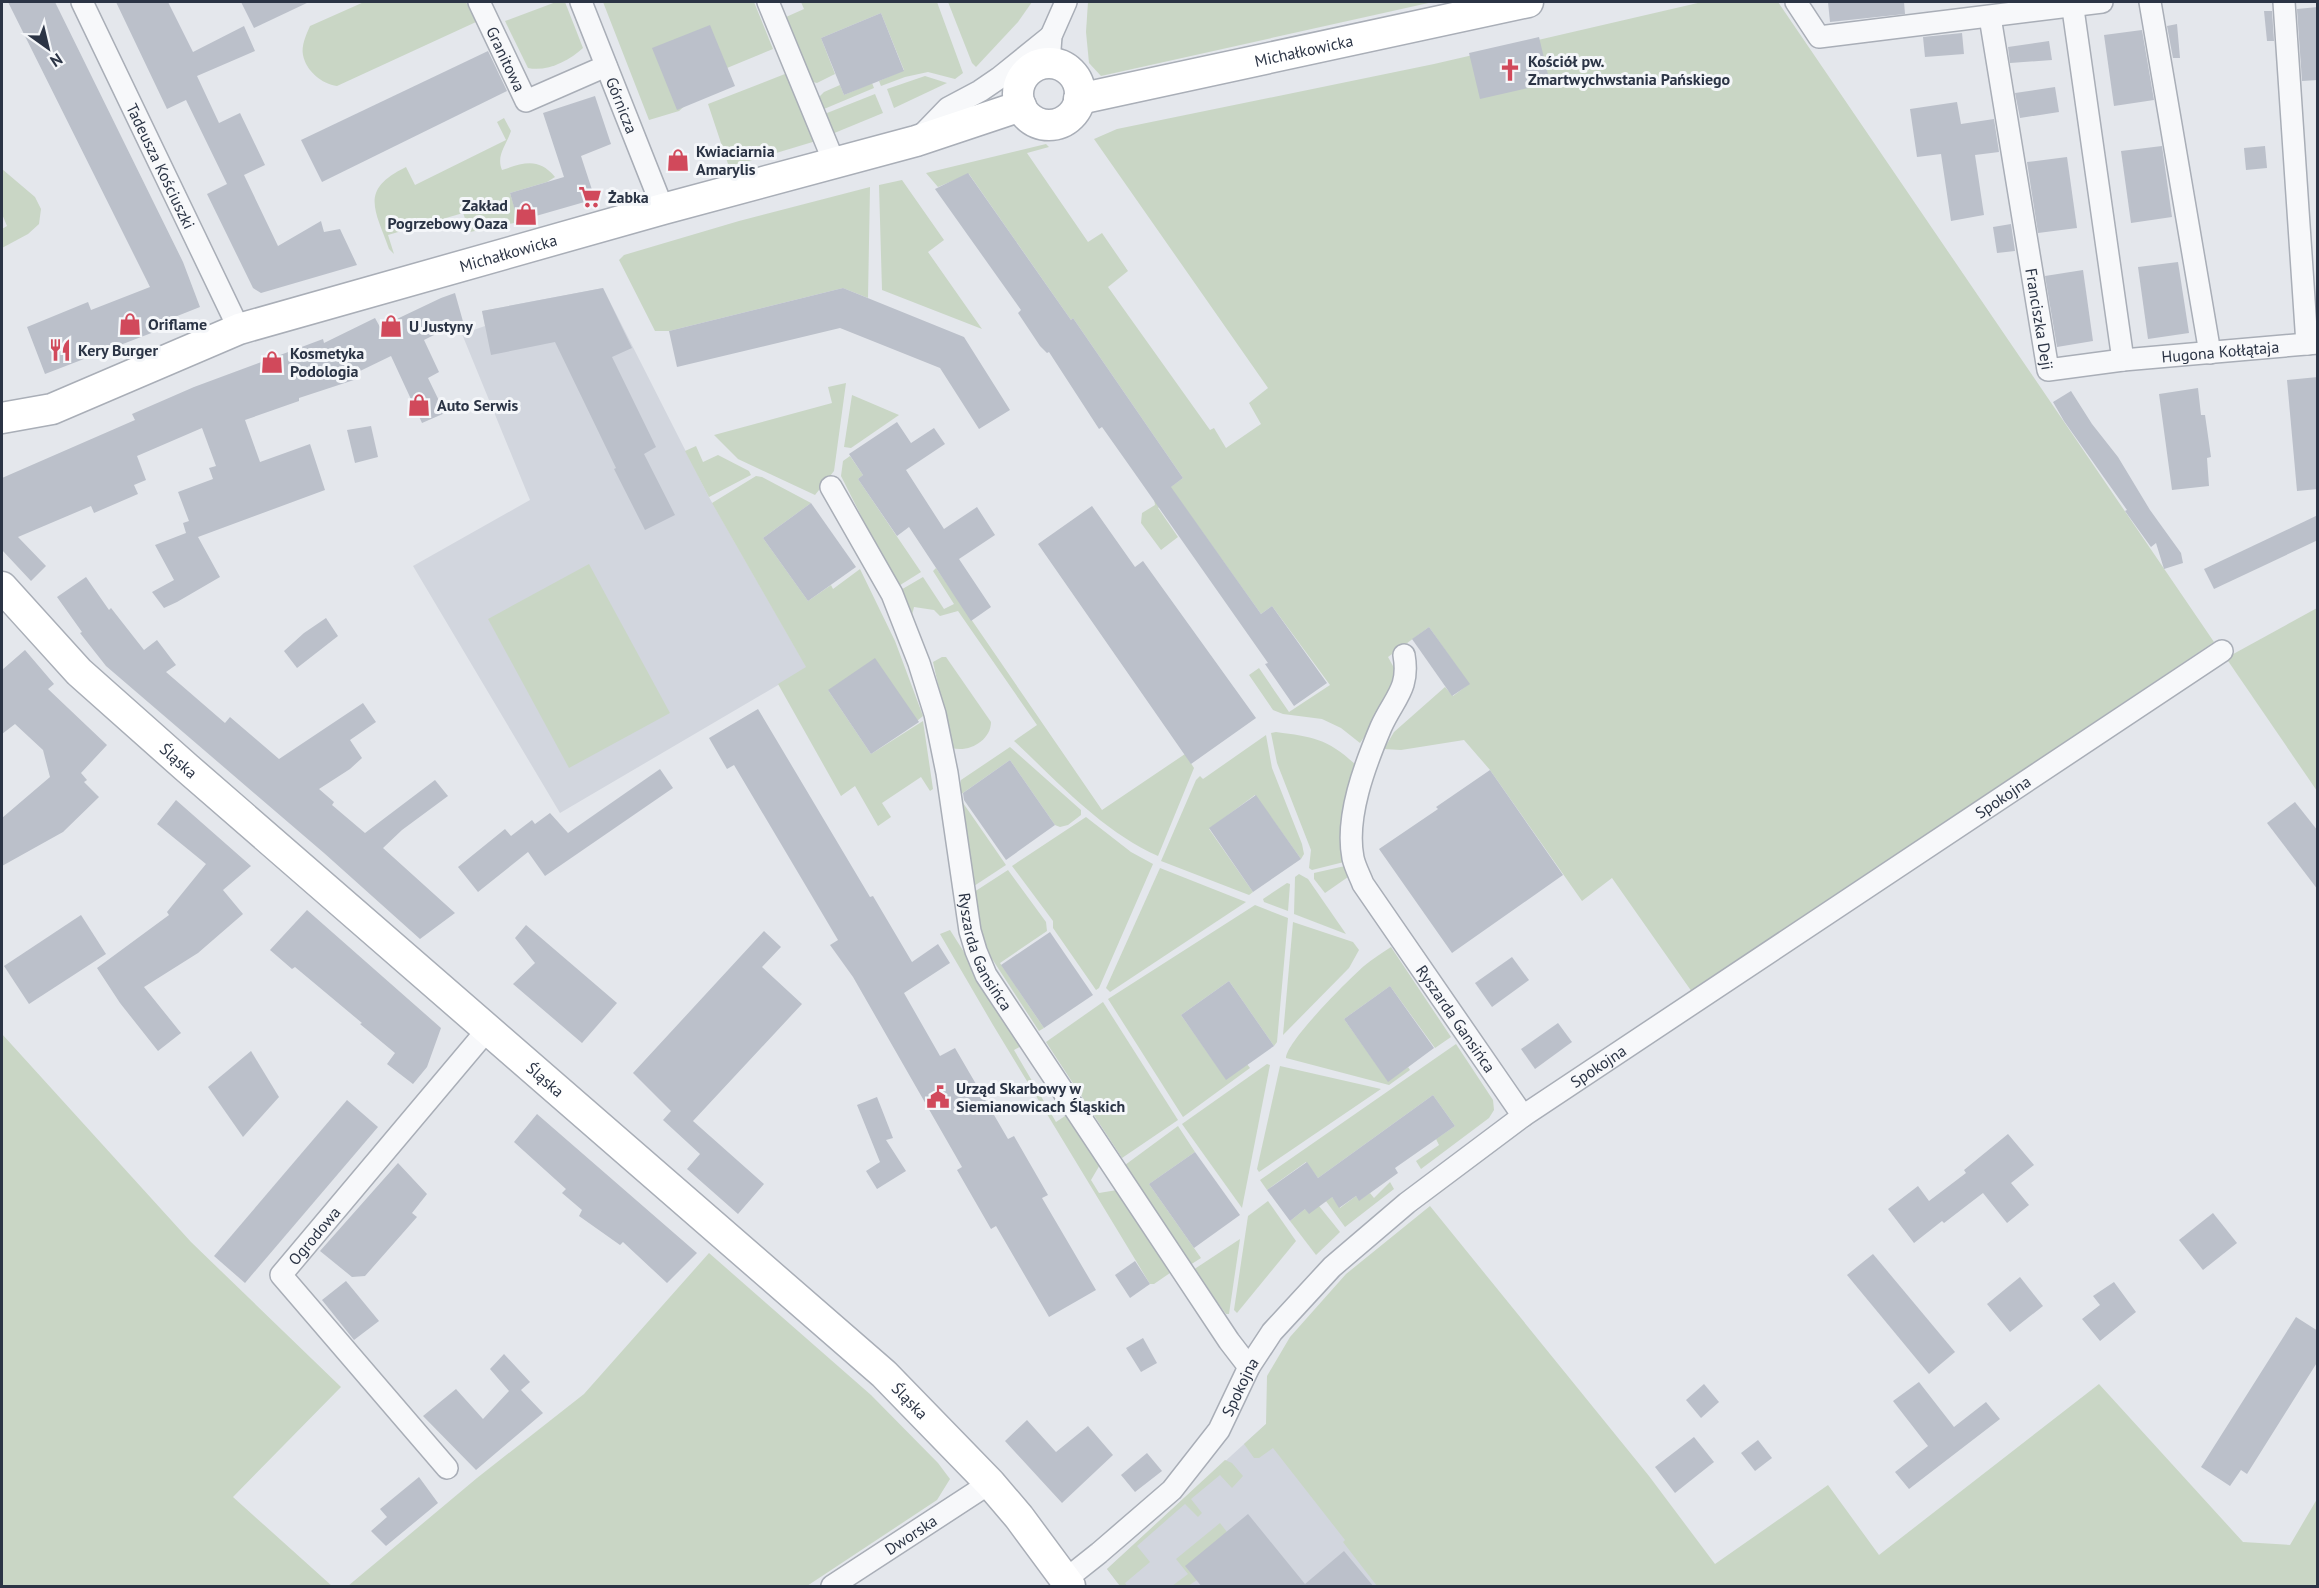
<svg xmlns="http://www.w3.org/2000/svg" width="2319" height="1588" viewBox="0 0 2319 1588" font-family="'PT Sans',sans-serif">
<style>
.built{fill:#d2d6de}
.green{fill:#c9d6c5}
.building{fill:#bbc0ca}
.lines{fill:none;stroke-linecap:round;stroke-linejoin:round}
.street-casing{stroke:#a9aeb7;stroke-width:24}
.secondary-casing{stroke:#a9aeb7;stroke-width:33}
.street{stroke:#f7f8fa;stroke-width:21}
.secondary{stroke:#fff;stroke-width:30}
.labels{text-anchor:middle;stroke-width:6;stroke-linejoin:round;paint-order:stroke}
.street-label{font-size:16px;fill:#2b3445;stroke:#f4f6f9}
.poi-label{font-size:16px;font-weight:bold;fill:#2b3445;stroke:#f4f6f9;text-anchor:start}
</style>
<rect width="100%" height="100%" fill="#e4e7ec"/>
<g class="built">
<polygon points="603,288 710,499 807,668 560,813 413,566 530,500 462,334 485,326 482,311"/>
<polygon points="1266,1424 1395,1586 1120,1586 1107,1569"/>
</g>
<g class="green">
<path d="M364,2H466L476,22L337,86C322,84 306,71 303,55C301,46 306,35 310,26Z"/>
<path d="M556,2H565L583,48C569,61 547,72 528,68L505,21Z"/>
<polygon points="603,2 754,2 773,49 727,68 679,111 649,120"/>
<polygon points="801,2 937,2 963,73 955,79 928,72 905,77 881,86 879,81 904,70 881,13 821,38 835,74 817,83 813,82 786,17 804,9"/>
<polygon points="948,2 1032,2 1018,22 976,67 972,63"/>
<polygon points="1088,2 1433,2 1101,76 1089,63 1086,32"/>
<polygon points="1702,2 1778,2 2214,642 1692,992 1612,878 1582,901 1490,770 1464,740 1401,750 1384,749 1394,732 1445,687 1453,696 1469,684 1429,627 1388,657 1398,675 1376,720 1360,743 1341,728 1322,719 1283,714 1273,710 1249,675 1259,668 1289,712 1330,685 1272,606 1261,614 1176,495 1158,508 1178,537 1161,550 1141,523 1142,513 1155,505 1154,499 1183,478 1073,318 1071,320 969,174 938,187 926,173 1046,144 1049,147 1027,153 1088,242 1102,233 1128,271 1108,287 1210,430 1214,428 1226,448 1261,424 1249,403 1268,388 1094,139 1117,129 1434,64"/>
<polygon points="790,72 816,141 729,167 708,104"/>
<polygon points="925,76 947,83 894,108 887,89"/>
<polygon points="872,83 874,88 824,109 819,97 824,92 840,85 844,95"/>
<polygon points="875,94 883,113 832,134 822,115"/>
<path d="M504,118L511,131C506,146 496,155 502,170C524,163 538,157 555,177L547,182L510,193L519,222L470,232L463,213L388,235L394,254L389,249C375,209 359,190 406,167L415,185L506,140L497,122Z"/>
<polygon points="2,169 35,197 41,209 39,224 28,234 2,248 2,229 7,226 2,214"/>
<polygon points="902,180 944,240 928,252 982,329 882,290 879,185"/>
<polygon points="870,187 868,298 843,288 669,331 655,331 619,260 624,255 739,221"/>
<polygon points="846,383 834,471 815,495 738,459 714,435 832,403 828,387"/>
<polygon points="852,395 899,415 851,448 844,447"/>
<polygon points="696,446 703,462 718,455 749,471 751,475 709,497 685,451"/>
<polygon points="850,456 863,475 858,479 921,572 897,587 841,476 843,461"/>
<polygon points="756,476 762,477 811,503 763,538 808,601 831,585 833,589 860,569 895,641 923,716 917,721 828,690 871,754 923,721 933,789 930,791 921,777 882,803 891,817 878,826 855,786 841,796 778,684 806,667 712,503"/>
<polygon points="589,564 670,713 569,768 488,619"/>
<path d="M936,568L1102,810L1185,754L1194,768L1158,856C1102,831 1058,782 1014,741L1037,725L958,611L940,616L934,610L914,607L912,615L899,591L923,577L944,609L954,604L933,571Z"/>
<polygon points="2317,608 2317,791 2226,658"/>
<path d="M942,657H946L991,722C991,740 969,753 952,748L933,662Z"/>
<path d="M1276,732C1313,737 1326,738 1355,764C1345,800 1343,825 1344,862L1312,870L1309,868L1311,850L1277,763L1271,733Z"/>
<polygon points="1266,735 1272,768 1302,844 1304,854 1301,859 1255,795 1209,829 1253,892 1249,895 1161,861 1196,780 1200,776 1203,779"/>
<polygon points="1010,747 1081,810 1081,815 1068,825 1060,827 1055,825 1010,760 960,795 959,790 961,780"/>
<polygon points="961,800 1006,865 974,886"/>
<polygon points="1086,817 1131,852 1153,864 1099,988 1096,990 1053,928 1053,921 1012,866"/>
<polygon points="1345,866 1348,877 1325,893 1314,879 1314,873"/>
<polygon points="1160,868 1246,902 1110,992 1106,988"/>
<polygon points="1008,870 1046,922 1047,931 1000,963 1044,1028 1039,1031 985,948 974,892"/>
<polygon points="1299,874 1308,879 1346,934 1294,914 1295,877"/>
<polygon points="1287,883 1290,884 1288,911 1264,902 1263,899"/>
<polygon points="1255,905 1288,918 1277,1042 1274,1046 1229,981 1181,1015 1226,1079 1247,1064 1250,1068 1183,1117 1108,999"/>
<polygon points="1293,922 1353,942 1359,950 1349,968 1283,1035"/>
<polygon points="950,930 1023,1045 1014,1050 1056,1122 1068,1114 1101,1163 1091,1180 1099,1193 1117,1190 1170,1273 1154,1284 1150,1284 993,1025 940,934"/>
<path d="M1391,947L1451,1037L1435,1048L1390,986L1344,1019L1388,1081L1408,1067L1410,1070L1389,1085L1286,1058C1286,1042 1349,979 1364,966C1372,959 1382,953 1391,947Z"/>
<polygon points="1103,1002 1178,1120 1122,1158 1046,1042"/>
<polygon points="2,1034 191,1242 341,1387 233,1497 332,1586 2,1586"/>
<polygon points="1456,1044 1493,1100 1494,1110 1489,1118 1421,1169 1416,1161 1439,1145 1436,1139 1455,1126 1433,1095 1318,1178 1306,1162 1267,1190 1260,1180"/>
<polygon points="1267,1064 1270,1065 1242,1208 1182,1124"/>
<polygon points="1280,1066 1381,1089 1259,1172 1257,1169"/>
<polygon points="1178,1126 1195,1152 1149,1184 1201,1258 1190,1265 1125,1165"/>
<polygon points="1390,1182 1394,1189 1345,1227 1323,1197 1329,1193 1340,1208 1356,1196 1359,1200 1370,1193 1374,1198"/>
<polygon points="1268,1201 1296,1241 1237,1313 1234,1310 1248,1216"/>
<polygon points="1319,1206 1340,1232 1316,1255 1290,1221 1305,1209"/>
<polygon points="1430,1206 1649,1476 1715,1564 1828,1485 1879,1555 2099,1384 2243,1542 2290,1545 2317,1499 2317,1586 1377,1586 1343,1542 1345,1540 1273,1448 1259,1458 1254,1458 1244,1444 1266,1424 1267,1376 1290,1337 1346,1274"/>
<polygon points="1240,1239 1229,1314 1226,1314 1193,1270"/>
<polygon points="709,1253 871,1395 938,1463 950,1479 937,1500 807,1586 348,1586 477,1478 584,1394"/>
<polygon points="1225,1460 1232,1463 1243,1476 1232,1488 1220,1475 1191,1499 1202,1513 1198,1517 1185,1504 1137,1546 1150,1562 1125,1583 1127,1586 1120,1586 1107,1569"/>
<polygon points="1220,1523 1227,1532 1197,1580 1188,1586 1172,1586 1188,1574 1176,1559"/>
</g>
<g class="building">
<polygon points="8,2 55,2 183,262 200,307 152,326 154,332 45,374 27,327 88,302 91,310 150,287"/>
<polygon points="116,2 168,2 193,52 244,26 255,51 197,76 219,123 240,113 265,165 244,175 278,246 321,221 324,232 340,229 357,265 261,293 253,288 207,194 227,184 186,100 167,109"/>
<polygon points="241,2 309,2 254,28"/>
<polygon points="1828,2 1904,2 1905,14 1830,22"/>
<polygon points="2318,7 2318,80 2302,81 2297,9"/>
<polygon points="2264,11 2272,11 2274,41 2267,41"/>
<polygon points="881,13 904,71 844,95 821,38"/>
<polygon points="2177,24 2180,58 2173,58 2167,26"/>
<polygon points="710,25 735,86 677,110 652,48"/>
<polygon points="2142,30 2154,100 2114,106 2104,35"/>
<polygon points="1962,33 1964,54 1925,57 1923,37"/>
<polygon points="1539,37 1550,83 1480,99 1469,53"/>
<polygon points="2049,41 2052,60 2010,63 2008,47"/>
<polygon points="488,51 507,91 322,182 301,140"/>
<polygon points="2055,87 2059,112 2020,118 2015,93"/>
<polygon points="595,96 611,144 581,156 595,199 522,220 520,212 516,214 510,193 564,177 543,113"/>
<polygon points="1957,102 1961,124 1994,119 1999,152 1975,155 1984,215 1951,221 1941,154 1917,157 1910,109"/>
<polygon points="2162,146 2172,217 2131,223 2121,151"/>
<polygon points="2265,146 2267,168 2246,170 2244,148"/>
<polygon points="2067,157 2077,228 2038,233 2027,162"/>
<polygon points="968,173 1071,320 1073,318 1183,478 1171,487 1261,614 1272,606 1327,683 1294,706 1265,664 1268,663 1131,468 1102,427 1099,429 1049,352 1047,353 1040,346 1018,313 1021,310 935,189"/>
<polygon points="2011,224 2015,251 1997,253 1993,227"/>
<polygon points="2178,262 2189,333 2148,339 2138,267"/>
<polygon points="2083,270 2093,341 2057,347 2045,276"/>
<polygon points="603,288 632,348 612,357 656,447 644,454 675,515 645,530 614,469 616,468 555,342 491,355 482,311"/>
<polygon points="843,288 964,337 1010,410 979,429 940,368 840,328 677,367 669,331"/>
<polygon points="455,293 464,325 442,331 424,340 439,372 428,378 445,413 422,423 391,356 358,372 360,378 299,398 299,401 245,420 260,462 310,444 325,490 198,537 220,577 177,602 164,608 152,592 174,580 155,545 186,533 183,523 189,521 178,492 213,479 209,468 216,466 202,428 137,456 146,480 134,485 138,494 94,513 91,506 18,537 46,566 31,581 2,550 2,478 135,420 132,414 194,387 323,339 324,343 375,318 380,327 441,298"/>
<polygon points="2318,377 2318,489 2297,491 2287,380"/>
<polygon points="2198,388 2201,415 2205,415 2211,457 2207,458 2209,486 2172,490 2159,394"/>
<polygon points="2071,391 2092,424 2118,457 2150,510 2181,553 2183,563 2164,569 2156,543 2151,547 2125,511 2127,510 2064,421 2053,402"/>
<polygon points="897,422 911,443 934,428 945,444 906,470 944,529 977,507 995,535 959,559 991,607 971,621 909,527 897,536 858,479 863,475 849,454"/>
<polygon points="371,426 378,457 355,463 347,430"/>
<polygon points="811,503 856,567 808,601 763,538"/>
<polygon points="1092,506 1135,567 1143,561 1256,718 1191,764 1038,544"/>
<polygon points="2318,515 2318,540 2214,589 2204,569"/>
<polygon points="86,577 109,610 111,608 144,650 157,640 176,665 166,672 225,723 230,717 279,759 363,703 376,722 350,740 362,758 350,769 319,789 334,802 332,805 365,833 435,780 448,796 402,830 383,848 455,913 420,939 324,853 106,666 80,633 82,632 57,597"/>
<polygon points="326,618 338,636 297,668 284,651 304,633"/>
<polygon points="1429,627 1470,684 1452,696 1412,639"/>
<polygon points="25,650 54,684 48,689 107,745 81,773 87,780 84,782 99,797 63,832 2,866 2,818 50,777 43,750 15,724 2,734 2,670"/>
<polygon points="875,658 919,722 871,754 828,690"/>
<polygon points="758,709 870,897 873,896 912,962 938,944 950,963 904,993 940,1056 955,1048 1008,1139 1014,1136 1048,1195 1042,1198 1096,1290 1049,1317 996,1226 991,1229 957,1170 962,1167 853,977 830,945 838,940 734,765 727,769 709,738"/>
<polygon points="1010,760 1055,825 1006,860 964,800 963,793"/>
<polygon points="660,769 673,788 545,876 528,852 478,892 458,867 505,829 511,836 532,820 535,824 550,813 568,833"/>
<polygon points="1490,770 1563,875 1452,953 1379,849 1438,809 1436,807"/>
<polygon points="1256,795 1301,859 1253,892 1209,828"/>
<polygon points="176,800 251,866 223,890 243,914 198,953 144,987 181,1033 158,1051 120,1003 97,968 169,915 167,912 206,864 157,824"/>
<polygon points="2295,802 2318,831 2318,890 2267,823"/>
<polygon points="307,910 441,1028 427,1067 413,1084 387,1064 395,1053 360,1024 362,1023 295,967 292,969 270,950"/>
<polygon points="81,915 106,954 29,1004 4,966"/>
<polygon points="526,925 617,1003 582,1043 513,984 535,963 515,938"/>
<polygon points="764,931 781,947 762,967 802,1004 693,1121 764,1184 738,1214 687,1169 700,1154 663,1120 671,1111 633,1073"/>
<polygon points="1050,932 1093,995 1044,1028 1001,965"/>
<polygon points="1512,957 1529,980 1492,1007 1475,983"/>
<polygon points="1229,981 1274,1046 1226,1080 1181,1015"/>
<polygon points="1390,986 1434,1048 1388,1082 1344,1019"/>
<polygon points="1558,1023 1572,1042 1535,1069 1521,1049"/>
<polygon points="251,1051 279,1097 243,1137 208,1087"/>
<polygon points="1433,1095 1455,1126 1395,1168 1398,1173 1359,1201 1356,1196 1339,1208 1332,1197 1309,1214 1305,1209 1290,1221 1267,1190 1307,1162 1318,1178"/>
<polygon points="877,1097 893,1138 886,1140 906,1171 877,1189 866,1171 880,1162 857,1105"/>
<polygon points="347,1100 378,1127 245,1283 214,1256"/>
<polygon points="537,1114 697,1253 667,1283 623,1242 620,1245 579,1216 582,1210 562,1193 566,1189 514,1142"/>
<polygon points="2008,1134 2034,1165 2011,1183 2029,1205 2007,1223 1983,1193 1944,1223 1942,1221 1914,1243 1888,1209 1918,1186 1929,1201 1966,1173 1964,1170"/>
<polygon points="1195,1152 1240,1215 1194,1248 1149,1184"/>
<polygon points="398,1163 427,1194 412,1213 417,1217 365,1276 352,1277 320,1251"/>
<polygon points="2213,1213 2237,1243 2203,1270 2179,1240"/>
<polygon points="1873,1254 1955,1352 1929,1374 1847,1275"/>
<polygon points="1135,1261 1150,1284 1130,1298 1115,1275"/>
<polygon points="2020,1277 2043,1306 2010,1332 1987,1304"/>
<polygon points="346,1281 379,1321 354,1340 322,1300"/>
<polygon points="2114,1282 2136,1312 2100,1341 2082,1319 2100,1305 2093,1296"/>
<polygon points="2296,1317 2318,1331 2318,1361 2247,1474 2241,1470 2230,1486 2201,1467"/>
<polygon points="1143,1338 1157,1363 1141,1372 1126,1348"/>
<polygon points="504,1354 530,1382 521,1390 543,1413 476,1470 423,1416 456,1389 483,1419 509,1391 490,1369"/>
<polygon points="1919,1382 1954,1427 1986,1402 2000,1419 1909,1489 1895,1472 1928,1446 1893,1401"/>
<polygon points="1704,1384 1719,1402 1701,1418 1686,1400"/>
<polygon points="1027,1420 1056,1452 1088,1426 1113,1455 1062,1503 1005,1441"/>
<polygon points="1694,1437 1714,1462 1675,1493 1655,1467"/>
<polygon points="1758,1440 1772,1458 1755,1471 1741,1453"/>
<polygon points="1147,1453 1162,1471 1135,1492 1121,1475"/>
<polygon points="419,1477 438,1503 386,1546 371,1531 387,1517 380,1509"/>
<polygon points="1248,1514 1305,1584 1344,1551 1374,1587 1202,1587 1185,1566"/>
</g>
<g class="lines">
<g class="street-casing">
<g id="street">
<path id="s1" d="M82,2L239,329"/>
<path id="s2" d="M479,2L526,101L606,66"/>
<path id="s3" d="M581,2L663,209"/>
<polyline points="768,2 834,162"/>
<polyline points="1796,2 1819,37 2102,2"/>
<polyline points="2072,2 2123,360"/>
<polyline points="2150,2 2210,353"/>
<polyline points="2284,2 2307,344"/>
<path id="s4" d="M1990,17L2048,370L2123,360L2318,343"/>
<polyline points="1049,63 1051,36 1066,2"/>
<polyline points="919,138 948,108 980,91 999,78 1051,36"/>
<path id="s5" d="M831,487L892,594L919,663L935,714L947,773L970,931L976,951L986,975L1229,1341L1249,1367"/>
<path id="s6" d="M1404,655C1410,689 1394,698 1381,727C1365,765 1345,817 1353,858C1355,867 1360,876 1363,884L1523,1116"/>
<path id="s7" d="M447,1468L281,1275L488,1029"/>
<path id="s8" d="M1065,1580L1099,1553L1172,1490L1219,1430L1249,1367L1272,1332L1332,1267L1407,1203L1523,1116L2222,651"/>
<path id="s9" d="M832,1586L990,1483"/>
</g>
</g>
<g class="secondary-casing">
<g id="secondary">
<circle cx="1049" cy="94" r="31"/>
<path id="s10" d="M1079,99L1528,2"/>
<path id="s11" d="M2,418L52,409L239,329L663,209L916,141L1021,106"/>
<path id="s12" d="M2,587L79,672L187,768L884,1374L990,1483L1019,1517L1070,1586"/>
</g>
</g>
<use href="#street" class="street"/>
<use href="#secondary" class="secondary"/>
</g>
<defs>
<g id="church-bare" transform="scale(1.8)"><path d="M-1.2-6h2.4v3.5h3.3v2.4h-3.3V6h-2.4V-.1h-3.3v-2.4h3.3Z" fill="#d1495b" stroke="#f4f6f9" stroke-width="2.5" paint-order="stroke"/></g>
<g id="shop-bare" transform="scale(1.8)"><path d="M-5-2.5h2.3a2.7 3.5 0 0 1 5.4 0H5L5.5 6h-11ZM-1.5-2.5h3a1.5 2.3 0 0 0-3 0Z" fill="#d1495b" stroke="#f4f6f9" stroke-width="2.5" paint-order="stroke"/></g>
<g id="supermarket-bare" transform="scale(1.8)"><path d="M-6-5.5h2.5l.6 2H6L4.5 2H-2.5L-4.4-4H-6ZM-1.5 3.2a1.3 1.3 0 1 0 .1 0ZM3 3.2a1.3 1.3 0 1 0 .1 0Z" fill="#d1495b" stroke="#f4f6f9" stroke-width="2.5" paint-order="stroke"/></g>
<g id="restaurant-bare" transform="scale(1.8)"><path d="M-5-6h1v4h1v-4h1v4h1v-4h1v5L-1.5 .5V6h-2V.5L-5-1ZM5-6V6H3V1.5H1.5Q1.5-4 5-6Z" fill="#d1495b" stroke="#f4f6f9" stroke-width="2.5" paint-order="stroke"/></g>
<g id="civic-bare" transform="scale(1.8)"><path d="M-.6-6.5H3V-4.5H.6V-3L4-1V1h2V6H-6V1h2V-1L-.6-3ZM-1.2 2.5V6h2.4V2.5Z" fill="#d1495b" stroke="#f4f6f9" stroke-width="2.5" paint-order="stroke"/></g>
</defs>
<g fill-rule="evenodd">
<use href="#church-bare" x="1510" y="70"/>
<use href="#shop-bare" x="678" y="160"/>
<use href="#supermarket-bare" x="590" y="197"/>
<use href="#shop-bare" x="526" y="214"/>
<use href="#shop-bare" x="130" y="324"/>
<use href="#shop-bare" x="391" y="326"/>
<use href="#restaurant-bare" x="60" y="350"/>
<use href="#shop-bare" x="272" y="362"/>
<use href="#shop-bare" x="419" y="405"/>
<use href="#civic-bare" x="938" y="1097"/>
</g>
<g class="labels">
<g class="street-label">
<text dy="6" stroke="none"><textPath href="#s10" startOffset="230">Michałkowicka</textPath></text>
<text dy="6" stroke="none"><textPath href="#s2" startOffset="63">Granitowa</textPath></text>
<text dy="6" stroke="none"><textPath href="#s3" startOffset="111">Górnicza</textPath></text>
<text dy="6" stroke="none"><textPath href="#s1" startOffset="182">Tadeusza Kościuszki</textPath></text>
<text dy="6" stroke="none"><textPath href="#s11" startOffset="534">Michałkowicka</textPath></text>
<text dy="6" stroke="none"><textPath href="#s4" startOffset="306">Franciszka Deji</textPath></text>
<text dy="6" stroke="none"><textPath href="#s4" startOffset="531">Hugona Kołłątaja</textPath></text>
<text dy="6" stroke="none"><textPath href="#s12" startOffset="248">Śląska</textPath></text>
<text dy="6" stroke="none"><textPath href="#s8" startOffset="1236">Spokojna</textPath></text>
<text dy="6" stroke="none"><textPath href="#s5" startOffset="495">Ryszarda Gansińca</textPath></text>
<text dy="6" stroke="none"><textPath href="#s6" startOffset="405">Ryszarda Gansińca</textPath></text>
<text dy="6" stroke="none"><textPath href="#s8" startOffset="750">Spokojna</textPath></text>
<text dy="6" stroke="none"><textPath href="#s12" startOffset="734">Śląska</textPath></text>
<text dy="6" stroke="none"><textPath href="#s7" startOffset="306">Ogrodowa</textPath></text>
<text dy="6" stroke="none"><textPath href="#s8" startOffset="264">Spokojna</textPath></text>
<text dy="6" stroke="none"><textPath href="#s12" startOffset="1220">Śląska</textPath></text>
<text dy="6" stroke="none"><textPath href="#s9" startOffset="94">Dworska</textPath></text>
</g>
<g class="poi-label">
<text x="1528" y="67">Kościół pw.<tspan x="1528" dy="18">Zmartwychwstania Pańskiego</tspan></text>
<text x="696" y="157">Kwiaciarnia<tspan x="696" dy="18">Amarylis</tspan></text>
<text x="608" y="203">Żabka</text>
<text x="508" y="211" text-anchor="end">Zakład<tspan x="508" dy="18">Pogrzebowy Oaza</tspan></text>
<text x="148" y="330">Oriflame</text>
<text x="409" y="332">U Justyny</text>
<text x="78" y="356">Kery Burger</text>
<text x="290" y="359">Kosmetyka<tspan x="290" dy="18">Podologia</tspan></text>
<text x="437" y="411">Auto Serwis</text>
<text x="956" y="1094">Urząd Skarbowy w<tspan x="956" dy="18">Siemianowicach Śląskich</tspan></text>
</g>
</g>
<rect width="2319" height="1588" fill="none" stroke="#2b3445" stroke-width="6"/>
<g transform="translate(48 48) rotate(146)" stroke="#f4f6f9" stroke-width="4.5" paint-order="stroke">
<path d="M0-4.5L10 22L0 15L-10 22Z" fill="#2b3445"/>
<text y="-9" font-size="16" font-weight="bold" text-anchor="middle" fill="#2b3445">N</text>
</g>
</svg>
